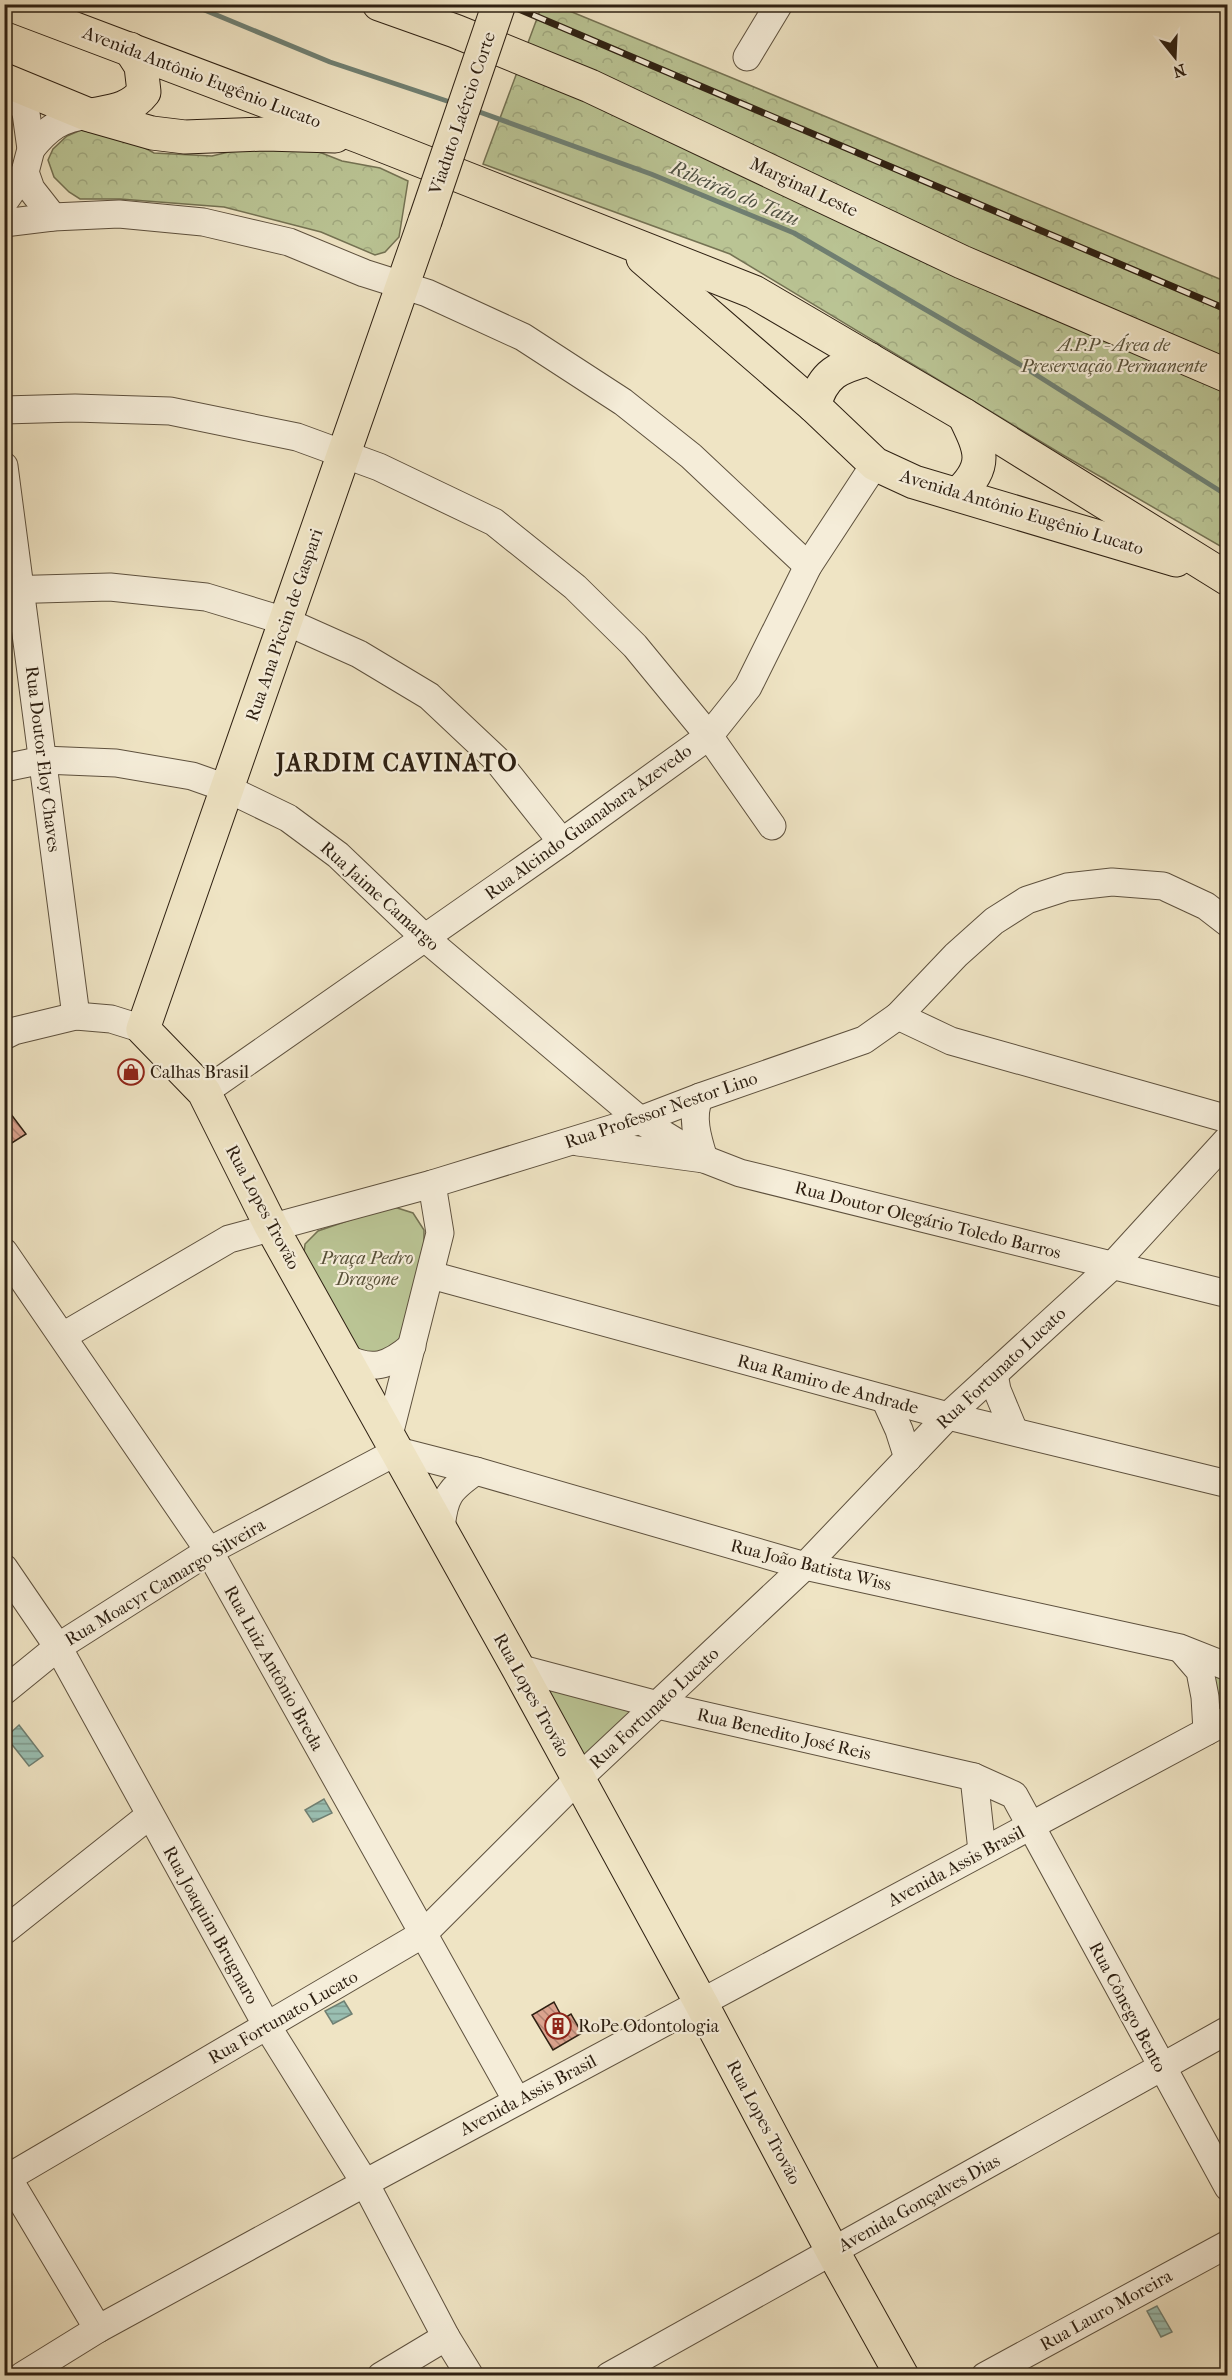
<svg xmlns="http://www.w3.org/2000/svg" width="1232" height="2380" viewBox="0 0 1232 2380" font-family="'IM FELL French Canon',serif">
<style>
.green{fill:#bac494;stroke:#747253;stroke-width:1.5}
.forest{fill:url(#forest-crowns);stroke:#747253;stroke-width:1.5}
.water{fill:url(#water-rules);stroke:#6f7f72;stroke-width:1.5}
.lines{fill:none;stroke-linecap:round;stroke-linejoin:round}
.stream{stroke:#6f7f72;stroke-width:5}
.building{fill:url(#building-back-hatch);stroke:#2e2012;stroke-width:1.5}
.minor-casing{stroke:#5e513e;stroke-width:29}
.major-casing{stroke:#2e2012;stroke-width:35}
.minor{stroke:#f5edd9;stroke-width:27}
.major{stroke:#efe4c4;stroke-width:33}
.rail-casing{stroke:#2e2012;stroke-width:7}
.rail{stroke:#f5edd9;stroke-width:4.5;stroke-dasharray:14;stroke-linecap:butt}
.major-bridge-casing{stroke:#2e2012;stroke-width:35;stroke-linecap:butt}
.major-bridge{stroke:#efe4c4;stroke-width:33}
.labels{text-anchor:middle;stroke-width:4.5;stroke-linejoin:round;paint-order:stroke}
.street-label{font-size:18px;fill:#2e2012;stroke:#f5edd9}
.park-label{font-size:18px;font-style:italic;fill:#585139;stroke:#f5edd9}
.poi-label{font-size:18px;fill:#2e2012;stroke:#f5edd9;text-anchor:start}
.water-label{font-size:20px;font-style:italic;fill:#4e5042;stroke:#f5edd9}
.district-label{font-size:24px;font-weight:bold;letter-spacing:1.5px;fill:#2e2012;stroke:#f5edd9}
</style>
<defs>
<pattern id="forest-crowns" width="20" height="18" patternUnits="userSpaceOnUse" patternTransform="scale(1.5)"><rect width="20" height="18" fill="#bac494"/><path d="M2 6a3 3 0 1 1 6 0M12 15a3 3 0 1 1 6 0" fill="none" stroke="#a0a87f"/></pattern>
<pattern id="water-rules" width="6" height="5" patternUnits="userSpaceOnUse" patternTransform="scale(1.5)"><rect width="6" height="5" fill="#9abfb2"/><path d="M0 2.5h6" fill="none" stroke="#7e9b8f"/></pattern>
<pattern id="building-back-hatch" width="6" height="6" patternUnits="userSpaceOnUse" patternTransform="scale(1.5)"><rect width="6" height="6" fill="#daa38e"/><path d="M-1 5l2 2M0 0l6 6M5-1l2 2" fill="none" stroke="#b18473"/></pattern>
</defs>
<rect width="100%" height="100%" fill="#efe4c4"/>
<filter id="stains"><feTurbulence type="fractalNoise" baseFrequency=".00333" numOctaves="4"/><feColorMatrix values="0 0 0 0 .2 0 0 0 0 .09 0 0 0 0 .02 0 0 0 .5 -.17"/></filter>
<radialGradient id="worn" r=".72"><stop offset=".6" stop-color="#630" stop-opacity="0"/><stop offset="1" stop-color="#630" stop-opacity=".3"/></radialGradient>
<g class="green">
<polygon points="391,1206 413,1213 424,1230 424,1255 402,1344 391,1356 357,1357 303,1262 305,1244 318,1231"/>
<polygon points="1212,1671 1227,1671 1227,1699 1216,1704"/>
<polygon points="543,1685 631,1705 633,1717 590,1753 580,1756"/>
</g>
<g class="forest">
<polygon points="542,5 555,5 1227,282 1227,550 1063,455 730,254 483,164"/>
<polygon points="88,127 125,137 154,153 212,156 237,150 309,148 342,161 380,168 408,181 399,237 385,252 375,255 321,232 224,207 120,199 80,199 69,192 54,177 48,160 53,149 67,136"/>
</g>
<g class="water">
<polygon points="19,1725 43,1756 29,1766 6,1737"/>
<polygon points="324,1799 332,1813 313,1822 305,1810"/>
<polygon points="344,2001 352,2014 333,2024 325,2011"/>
<polygon points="1157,2306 1172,2332 1161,2337 1147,2311"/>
</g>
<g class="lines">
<g class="stream">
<polyline points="190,4 330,62 453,103"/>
<polyline points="474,110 651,174 794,233 1019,364 1228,496"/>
</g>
</g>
<g class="building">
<polygon points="4,1105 26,1134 4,1148"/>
<polygon points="554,2002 563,2019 571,2014 582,2033 553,2050 532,2015"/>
</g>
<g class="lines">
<g class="minor-casing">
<g id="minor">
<polyline points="747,57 779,4"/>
<polyline points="4,81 19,97 26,113 31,149 25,172 4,202"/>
<path d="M31,149C48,128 61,118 89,115"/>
<polyline points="25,172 31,189 53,217"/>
<polyline points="4,223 53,217 119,214 203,222 289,242 364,273 427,293 523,337 623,402 691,456 808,566"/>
<polyline points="4,410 75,408 170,411 297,437 379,467 494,522 575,587 635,646 709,736 772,826"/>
<polyline points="4,466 76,1016"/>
<polyline points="4,590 110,587 206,597 285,621 359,654 429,696 496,759 562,842"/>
<polyline points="4,768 43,760 116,763 192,776 226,788 288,818 338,855 425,938 640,1120 704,1159 740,1173 1228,1294"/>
<polyline points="898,1016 951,1041 1228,1119"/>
<polyline points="4,1036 14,1031 76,1016 111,1019 143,1029"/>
<polyline points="204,1092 562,842 709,736 748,687 808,566 875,464"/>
<path d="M578,1142L704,1159C698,1140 690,1115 700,1097"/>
<polyline points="4,1252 209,1551 517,2101"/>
<polyline points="431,1275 948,1416 1228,1484"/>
<polyline points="63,1336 229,1239 432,1184 640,1120 700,1097 864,1040 898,1016 956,955 994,921 1027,900 1067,887 1112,882 1163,886 1206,906 1228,923"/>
<path d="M344,1357C372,1372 389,1366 412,1346"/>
<polyline points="994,1374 997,1390 1014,1431"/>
<polyline points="885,1399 899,1430 908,1458"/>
<polyline points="389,1435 440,1233 432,1184"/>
<path d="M441,1529C444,1496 449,1490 476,1471"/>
<polyline points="4,1568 58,1647 267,2026 365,2183 446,2337 470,2376"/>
<polyline points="1181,1649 1200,1671 1205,1697 1207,1731"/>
<polyline points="518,1668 658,1705 974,1777 1014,1795 1228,2187"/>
<polyline points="4,1691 58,1647 209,1551 398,1451 476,1471 805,1566 1180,1648 1228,1667"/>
<polyline points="974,1777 982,1851"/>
<polyline points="4,1931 150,1815"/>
<polyline points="8,2178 98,2329"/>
<polyline points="4,2180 423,1934 578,1779 805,1566 948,1416 1112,1266 1228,1139"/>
<polyline points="22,2376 98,2329 365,2183 1228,1720"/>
<polyline points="381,2376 446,2337"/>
<polyline points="609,2376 1228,2030"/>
<polyline points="985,2376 1228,2244"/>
</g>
</g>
<g class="major-casing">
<g id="major">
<polyline points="9,4 361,137 754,292 964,415 1228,579"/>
<polyline points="379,4 455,31 590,86 962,262 1228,376"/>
<polyline points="4,80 89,115 152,133 185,137 265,134 335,136"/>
<path d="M91,115C112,111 130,110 144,92L141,66L130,49"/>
<polyline points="425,221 143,1029 204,1092 271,1226 518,1668 701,2003 833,2252 902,2376"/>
<polyline points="643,258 814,406 875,464 914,482 1176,560"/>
<path d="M814,406C823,373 839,367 869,359"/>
<path d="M958,494C989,465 981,450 964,415"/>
</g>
</g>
<use href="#minor" class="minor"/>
<use href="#major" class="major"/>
<g class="rail-casing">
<polyline id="rail" points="507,4 1228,310"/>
</g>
<use href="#rail" class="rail"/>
<g class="major-bridge-casing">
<polyline id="major-bridge" points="425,221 499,4"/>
</g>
<use href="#major-bridge" class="major-bridge"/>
</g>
<defs>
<g id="shop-ring" transform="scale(1.35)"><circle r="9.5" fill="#f5edd9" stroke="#8f2418" stroke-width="1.5"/><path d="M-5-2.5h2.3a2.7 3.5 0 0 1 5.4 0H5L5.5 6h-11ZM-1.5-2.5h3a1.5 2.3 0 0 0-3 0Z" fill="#8f2418"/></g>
<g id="building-ring" transform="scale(1.35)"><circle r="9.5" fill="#f5edd9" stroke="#8f2418" stroke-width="1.5"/><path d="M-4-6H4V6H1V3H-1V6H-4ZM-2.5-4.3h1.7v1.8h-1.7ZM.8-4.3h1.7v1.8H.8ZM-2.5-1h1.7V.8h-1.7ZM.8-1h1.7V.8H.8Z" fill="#8f2418"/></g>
</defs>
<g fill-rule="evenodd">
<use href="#shop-ring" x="131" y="1072"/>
<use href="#building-ring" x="558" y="2026"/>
</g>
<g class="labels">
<g class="street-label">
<text transform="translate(202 77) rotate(21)" y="6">Avenida Antônio Eugênio Lucato</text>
<text transform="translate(462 113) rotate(-71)" y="6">Viaduto Laércio Corte</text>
<text transform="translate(804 187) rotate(25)" y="6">Marginal Leste</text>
<text transform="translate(1022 512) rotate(17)" y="6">Avenida Antônio Eugênio Lucato</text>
<text transform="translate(284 625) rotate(-71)" y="6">Rua Ana Piccin de Gaspari</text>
<text transform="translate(43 759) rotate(83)" y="6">Rua Doutor Eloy Chaves</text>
<text transform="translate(588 822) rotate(-36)" y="6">Rua Alcindo Guanabara Azevedo</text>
<text transform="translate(380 896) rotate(42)" y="6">Rua Jaime Camargo</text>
<text transform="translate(661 1110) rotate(-19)" y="6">Rua Professor Nestor Lino</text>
<text transform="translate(263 1207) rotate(62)" y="6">Rua Lopes Trovão</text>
<text transform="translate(928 1220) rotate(14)" y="6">Rua Doutor Olegário Toledo Barros</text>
<text transform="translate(1001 1368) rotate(-43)" y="6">Rua Fortunato Lucato</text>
<text transform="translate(828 1384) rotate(15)" y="6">Rua Ramiro de Andrade</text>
<text transform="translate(811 1565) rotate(14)" y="6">Rua João Batista Wiss</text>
<text transform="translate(165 1582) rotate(-31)" y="6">Rua Moacyr Camargo Silveira</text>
<text transform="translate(274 1668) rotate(61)" y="6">Rua Luiz Antônio Breda</text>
<text transform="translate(532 1695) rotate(61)" y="6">Rua Lopes Trovão</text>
<text transform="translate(654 1708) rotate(-43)" y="6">Rua Fortunato Lucato</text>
<text transform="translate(784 1734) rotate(13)" y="6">Rua Benedito José Reis</text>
<text transform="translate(956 1866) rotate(-28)" y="6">Avenida Assis Brasil</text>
<text transform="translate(211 1925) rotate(61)" y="6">Rua Joaquim Brugnaro</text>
<text transform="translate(1128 2007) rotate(62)" y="6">Rua Cônego Bento</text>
<text transform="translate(283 2017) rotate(-30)" y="6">Rua Fortunato Lucato</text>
<text transform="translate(528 2095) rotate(-28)" y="6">Avenida Assis Brasil</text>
<text transform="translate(764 2122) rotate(62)" y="6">Rua Lopes Trovão</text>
<text transform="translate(919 2203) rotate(-29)" y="6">Avenida Gonçalves Dias</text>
<text transform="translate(1106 2310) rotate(-29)" y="6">Rua Lauro Moreira</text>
</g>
<g class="park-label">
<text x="1114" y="351">A.P.P - Área de<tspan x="1114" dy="21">Preservação Permanente</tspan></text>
<text x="367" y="1264">Praça Pedro<tspan x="367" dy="21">Dragone</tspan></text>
</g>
<g class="poi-label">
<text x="150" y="1078">Calhas Brasil</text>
<text x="578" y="2032">RoPe Odontologia</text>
</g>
<g class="water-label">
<text transform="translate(735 193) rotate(23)" y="7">Ribeirão do Tatu</text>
</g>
<g class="district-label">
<text x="397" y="771">JARDIM CAVINATO</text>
</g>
</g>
<rect width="1232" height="2380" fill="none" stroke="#efe4c4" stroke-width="24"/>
<rect x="6" y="6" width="1220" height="2368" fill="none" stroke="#2e2012" stroke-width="3"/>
<rect x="12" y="12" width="1208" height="2356" fill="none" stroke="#2e2012" stroke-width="1.5"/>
<g transform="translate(1175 57) rotate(162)" stroke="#f5edd9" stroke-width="4.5" paint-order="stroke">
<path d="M0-4.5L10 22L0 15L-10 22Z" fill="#2e2012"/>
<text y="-9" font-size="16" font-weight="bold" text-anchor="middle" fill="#2e2012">N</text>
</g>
<rect width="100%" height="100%" filter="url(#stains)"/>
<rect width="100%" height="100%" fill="url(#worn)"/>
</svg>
